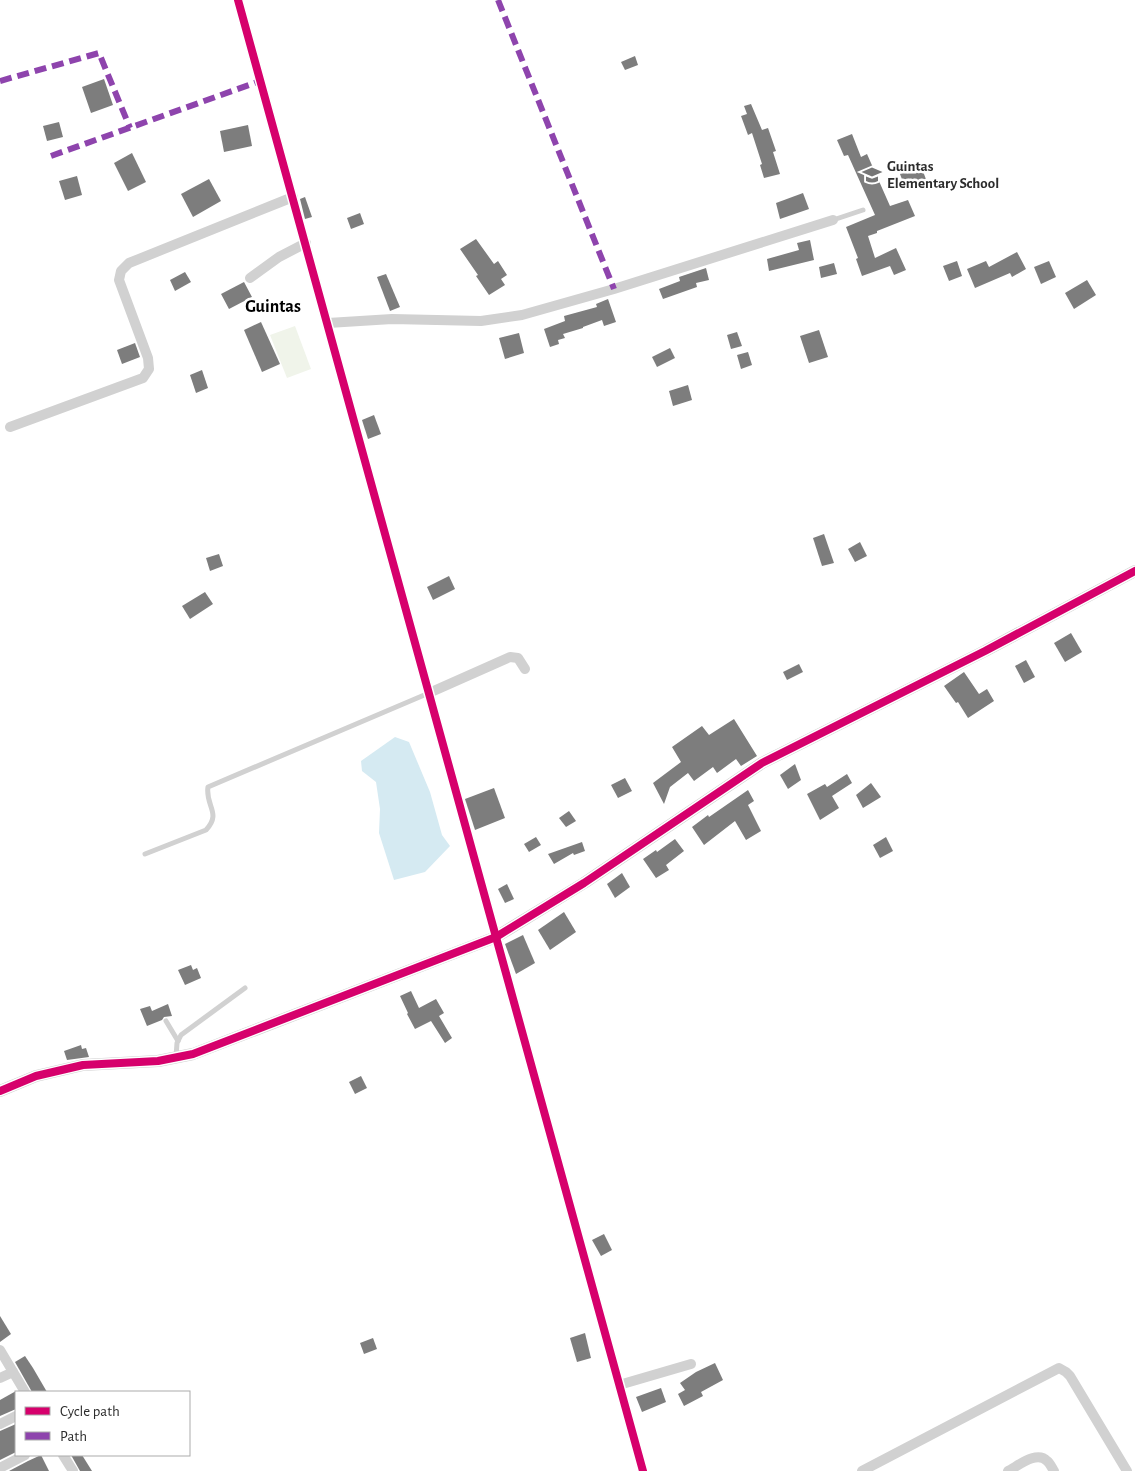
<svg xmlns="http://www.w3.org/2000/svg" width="1135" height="1471" viewBox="0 0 1135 1471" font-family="'Alegreya Sans',sans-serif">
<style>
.green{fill:#f0f4ea}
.water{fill:#d5eaf2}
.building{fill:#7d7d7d}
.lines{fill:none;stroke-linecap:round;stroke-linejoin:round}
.service{stroke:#d1d1d1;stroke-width:5}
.minor{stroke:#d1d1d1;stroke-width:10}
.tertiary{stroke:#d1d1d1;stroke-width:12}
.quiet{stroke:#8e44ad;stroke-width:6;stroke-dasharray:12 6;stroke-linecap:butt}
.cycleway-casing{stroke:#fff;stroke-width:11}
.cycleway{stroke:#d6006c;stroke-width:8}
.labels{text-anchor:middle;stroke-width:5;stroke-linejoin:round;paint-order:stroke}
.poi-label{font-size:15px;font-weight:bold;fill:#2c2c2c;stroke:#fff;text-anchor:start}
.quarter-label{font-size:18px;font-weight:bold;fill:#000;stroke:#fff}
</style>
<rect width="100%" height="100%" fill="#fff"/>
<polygon class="green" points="295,326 311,369 287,378 270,335"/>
<polygon class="water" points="395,737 409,742 430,792 442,835 450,846 425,872 394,880 379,833 380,809 376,782 362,771 361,761"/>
<g class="building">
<polygon points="635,56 638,65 625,70 621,62"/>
<polygon points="104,79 113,105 91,113 82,87"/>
<polygon points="751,104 762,130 768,128 776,151 773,152 780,174 764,178 760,165 762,164 752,133 748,135 741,116 747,114 744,106"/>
<polygon points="59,122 63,137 47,141 43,126"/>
<polygon points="248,125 252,146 224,152 220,131"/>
<polygon points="852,134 861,157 867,154 890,206 908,200 915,216 877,231 877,233 868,236 875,258 896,248 906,270 894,275 890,266 862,276 856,259 858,258 846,227 875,215 848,155 844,156 837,140"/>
<polygon points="132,153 146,182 128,191 114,163"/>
<polygon points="921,166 927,182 906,190 900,174"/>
<polygon points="77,176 82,195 65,200 59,181"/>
<polygon points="209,179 221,201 193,217 181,194"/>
<polygon points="803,193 809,209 780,219 776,203"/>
<polygon points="305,197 312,217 305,219 300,199"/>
<polygon points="360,213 364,224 351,229 347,218"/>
<polygon points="476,239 494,264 498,261 507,275 501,279 505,285 489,295 476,276 478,275 460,249"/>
<polygon points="810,240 814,260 769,271 767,259 799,250 797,243"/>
<polygon points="1017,252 1026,269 1012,277 1010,273 975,288 967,269 986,261 989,267"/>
<polygon points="957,261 962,276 949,281 943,266"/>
<polygon points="1049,261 1056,277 1041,284 1034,267"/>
<polygon points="834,263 837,274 821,278 819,267"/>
<polygon points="706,268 709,280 696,283 697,287 663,299 659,289 680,281 679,277"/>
<polygon points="185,272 191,282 175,291 170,280"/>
<polygon points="386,274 400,307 390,311 377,277"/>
<polygon points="1087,280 1096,295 1074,309 1065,293"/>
<polygon points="244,282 252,297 229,309 221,294"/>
<polygon points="608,299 616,322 604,326 602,320 583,327 583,328 563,334 565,338 558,340 559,344 550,347 544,329 565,321 564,316 597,307 596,304"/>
<polygon points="261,322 280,364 262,372 244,330"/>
<polygon points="819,330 828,357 809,363 800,336"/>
<polygon points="737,332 742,346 731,349 727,335"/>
<polygon points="519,333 524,353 505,359 499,338"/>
<polygon points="135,343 140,357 122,364 117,350"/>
<polygon points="670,348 675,358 657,367 652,357"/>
<polygon points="748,352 752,365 741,369 737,355"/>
<polygon points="202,370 208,388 196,393 190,375"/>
<polygon points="688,385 692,400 673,406 669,391"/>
<polygon points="374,415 381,434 368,439 362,420"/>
<polygon points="824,534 834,563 822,566 813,538"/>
<polygon points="860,542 867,556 855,562 848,549"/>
<polygon points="219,554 223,566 210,571 206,558"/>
<polygon points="449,576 455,589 433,600 427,587"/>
<polygon points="205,592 213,604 190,619 182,606"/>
<polygon points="1071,633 1082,652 1065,662 1054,643"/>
<polygon points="1026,660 1035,677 1024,683 1015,666"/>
<polygon points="799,664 803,672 787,680 783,672"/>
<polygon points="964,672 979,694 987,689 994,701 968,718 958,702 956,703 944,686"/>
<polygon points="734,719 757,756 741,766 736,759 717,773 713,767 694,781 688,773 670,787 664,804 653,783 681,762 672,747 702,726 709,735"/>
<polygon points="795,764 801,780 788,789 780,775"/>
<polygon points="847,774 852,783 832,796 839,808 820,820 807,794 825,784 827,787"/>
<polygon points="625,778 632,791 618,798 611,785"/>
<polygon points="871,783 881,797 863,808 856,795"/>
<polygon points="494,788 505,818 475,830 465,799"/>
<polygon points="748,790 754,801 748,805 761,831 746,840 735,821 704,845 692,827 708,815 709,817"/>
<polygon points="569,811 576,821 566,827 559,818"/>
<polygon points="536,837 541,845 529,852 524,844"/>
<polygon points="886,837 893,851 880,858 873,845"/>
<polygon points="675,839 684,851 666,865 669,870 656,878 643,859 656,850 657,852"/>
<polygon points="582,842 585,851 574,855 573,853 554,864 548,854"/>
<polygon points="622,873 630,887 615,898 607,884"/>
<polygon points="507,884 514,899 505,903 498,889"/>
<polygon points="564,912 576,932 550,950 538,930"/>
<polygon points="523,935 535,963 516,974 505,944"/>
<polygon points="191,965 193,970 197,968 201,978 185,985 178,970"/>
<polygon points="411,991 419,1008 436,999 444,1013 439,1016 452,1038 445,1043 431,1021 415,1029 407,1014 408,1013 400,996"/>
<polygon points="168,1004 172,1016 164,1017 162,1020 147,1026 140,1009 150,1006 152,1011"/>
<polygon points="81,1045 82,1049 86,1048 89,1057 67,1060 64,1051"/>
<polygon points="361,1076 367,1088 355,1094 349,1082"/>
<polygon points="604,1234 612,1250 601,1256 592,1240"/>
<polygon points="0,1316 11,1334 0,1342"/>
<polygon points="585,1333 591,1358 577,1362 570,1338"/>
<polygon points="373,1338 377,1349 364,1354 360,1343"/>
<polygon points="25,1356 33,1368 47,1392 32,1392 15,1362"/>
<polygon points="715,1363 723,1380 701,1392 703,1396 684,1406 678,1394 685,1390 680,1383 696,1372"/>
<polygon points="661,1388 666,1402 642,1412 636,1397"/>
<polygon points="16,1391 16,1409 0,1416 0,1400"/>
<polygon points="16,1424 16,1452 0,1460 0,1431"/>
<polygon points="41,1455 49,1471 9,1471 28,1461"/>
<polygon points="71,1455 82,1455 92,1471 80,1471"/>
</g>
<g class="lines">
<g class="service">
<polyline points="833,220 863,210"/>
<path d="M145,854L206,830C222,813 205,806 208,787L429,693"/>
<polyline points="166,1021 178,1041"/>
<polyline points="176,1057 177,1043 181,1035 245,988"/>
</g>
<g class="minor">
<polyline points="238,0 643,1471"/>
<polyline points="250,278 279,257 306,243"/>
<polyline points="328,323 392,319 481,321 522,315 614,289 833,220"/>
<polyline points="10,427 143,378 149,369 148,358 119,280 121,271 129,263 293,197"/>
<polyline points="429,693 510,657 518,658 525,669"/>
<polyline points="0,1350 25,1392"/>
<polyline points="0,1378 13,1372"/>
<polyline points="619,1385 691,1364"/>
<polyline points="0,1424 16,1416"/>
<polyline points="63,1455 73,1471"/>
<polyline points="0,1468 25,1455"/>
<polyline points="862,1471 1059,1368 1066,1372 1070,1376 1127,1471"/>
<path d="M1008,1471C1018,1466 1037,1450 1047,1461C1050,1463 1052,1468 1054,1471"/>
</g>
<polyline class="tertiary" points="0,1091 36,1076 83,1065 158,1061 193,1054 496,937 584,883 762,763 985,651 1135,571"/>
<g class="quiet">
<polyline points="498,0 614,289"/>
<polyline points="0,81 99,53 130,128"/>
<polyline points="51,156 260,81"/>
</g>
<g class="cycleway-casing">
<g id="cycleway">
<polyline points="238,0 643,1471"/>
<polyline points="0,1091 36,1076 83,1065 158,1061 193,1054 496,937 584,883 762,763 985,651 1135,571"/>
</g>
</g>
<use href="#cycleway" class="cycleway"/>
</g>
<defs>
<g id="school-bare" transform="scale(1.5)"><path d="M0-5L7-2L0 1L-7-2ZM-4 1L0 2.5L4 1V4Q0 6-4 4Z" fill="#767676" stroke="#fff" stroke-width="2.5" paint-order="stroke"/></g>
</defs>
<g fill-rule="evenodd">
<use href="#school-bare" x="872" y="175"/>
</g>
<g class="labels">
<g class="poi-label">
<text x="887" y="171">Guintas<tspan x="887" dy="17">Elementary School</tspan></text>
</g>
<g class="quarter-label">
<text x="273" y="312">Guintas</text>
</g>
</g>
<rect x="15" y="1391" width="175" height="65" fill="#ffffff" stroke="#ababab"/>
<rect x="25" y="1407" width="25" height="8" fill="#d6006c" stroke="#ababab"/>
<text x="60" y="1416" font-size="15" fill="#2c2c2c">Cycle path</text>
<rect x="25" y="1432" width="25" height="8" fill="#8e44ad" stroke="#ababab"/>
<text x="60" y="1441" font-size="15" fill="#2c2c2c">Path</text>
</svg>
